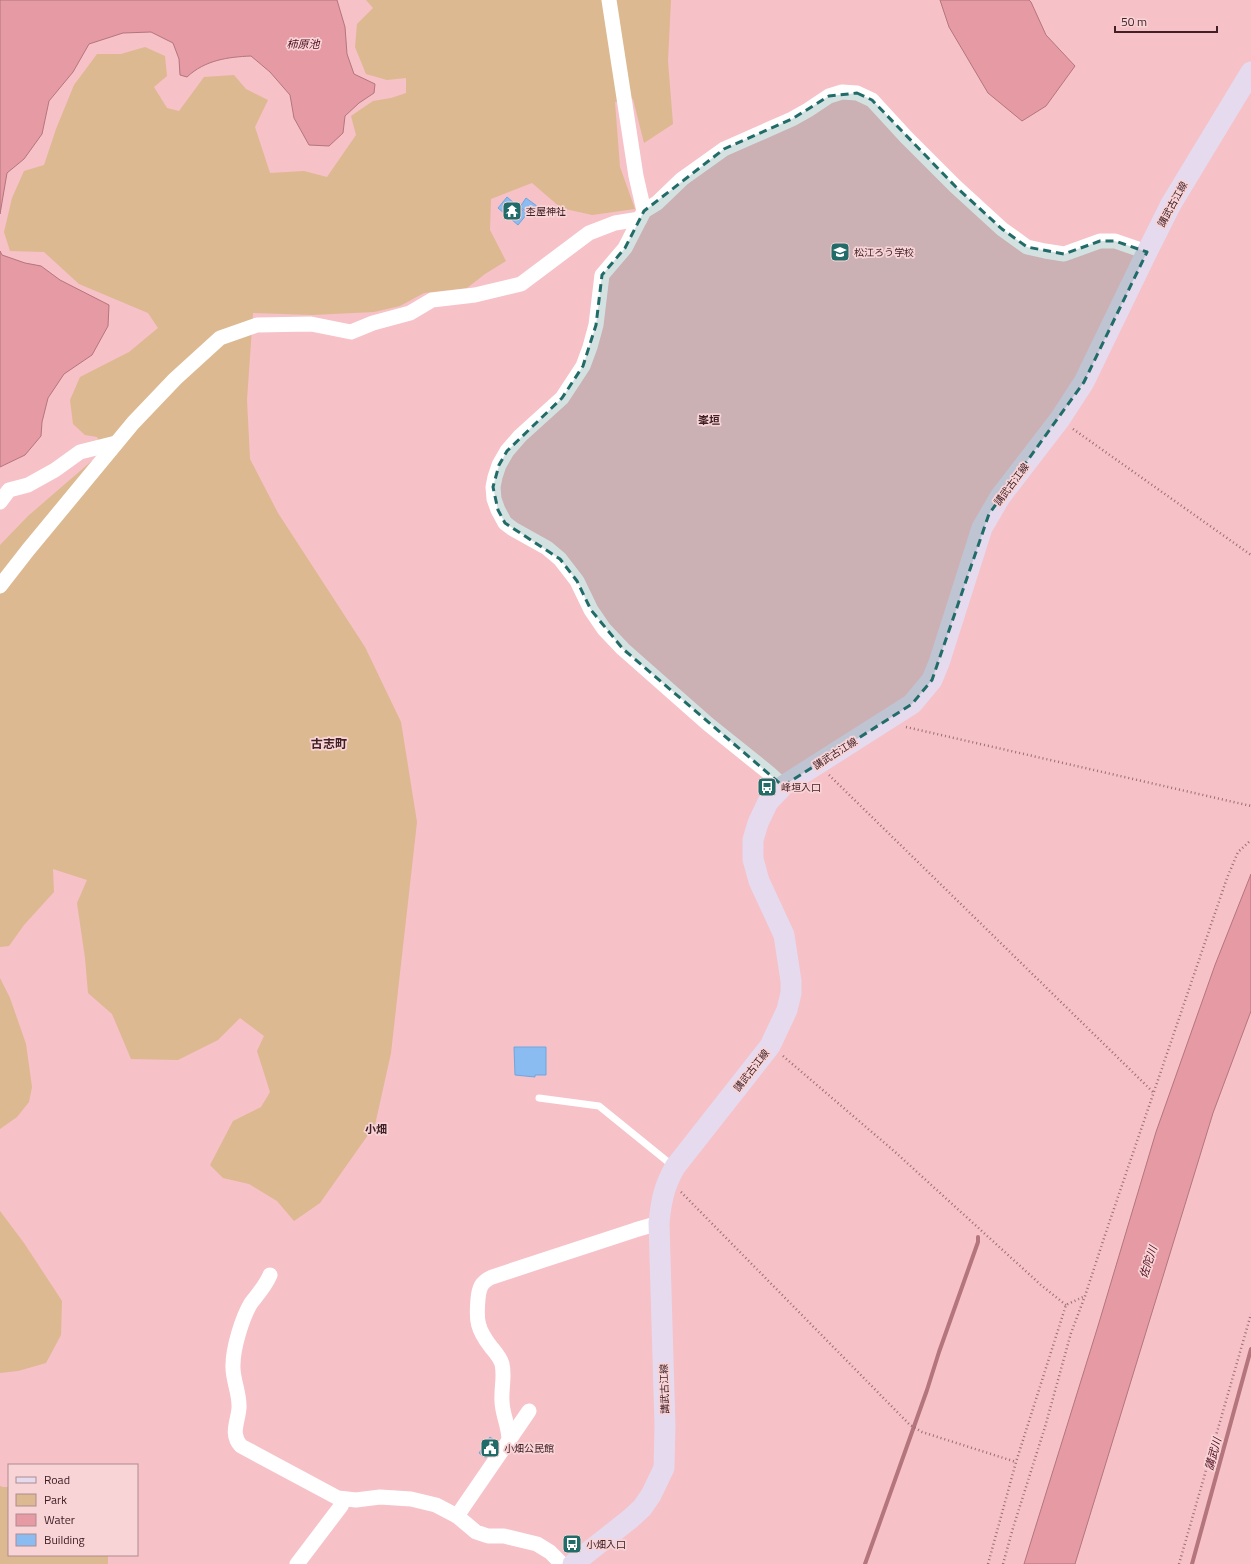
<svg xmlns="http://www.w3.org/2000/svg" width="1251" height="1564" viewBox="0 0 1251 1564" font-family="'Titillium Web','Noto Sans JP',sans-serif">
<style>
.green{fill:#dcb990}
.water{fill:#e69aa3;stroke:#b4757d}
.lines{fill:none;stroke-linecap:round;stroke-linejoin:round}
.stream{stroke:#b4757d;stroke-width:4}
.building{fill:#8bbcf1;stroke:#70a5de}
.path{stroke:#986e74;stroke-width:2.5;stroke-dasharray:1 3;stroke-linecap:butt}
.lane{stroke:#fff;stroke-width:7}
.street{stroke:#fff;stroke-width:15}
.secondary{stroke:#e6daee;stroke-width:21}
.marked{fill:#216c69;fill-opacity:0.2;stroke:#216c69;stroke-width:3;stroke-dasharray:8 5;stroke-linejoin:round}
.labels{text-anchor:middle;stroke-width:3.5;stroke-linejoin:round;paint-order:stroke}
.street-label{font-size:10px;fill:#402025;stroke:#f8d4d7}
.poi-label{font-size:10px;fill:#402025;stroke:#f8d4d7;text-anchor:start}
.water-label{font-size:11px;font-style:italic;fill:#4e0b1d;stroke:#f8d4d7}
.neighbourhood-label{font-size:11px;font-weight:bold;fill:#402025;stroke:#f8d4d7}
.quarter-label{font-size:12px;font-weight:bold;fill:#402025;stroke:#f8d4d7}
</style>
<rect width="100%" height="100%" fill="#f6c1c7"/>
<g class="green">
<polygon points="366,0 671,0 668,61 673,124 644,143 633,99 615,102 620,167 635,209 592,215 561,208 532,183 491,199 490,230 506,261 485,274 467,288 424,293 400,306 374,312 312,315 253,313 247,400 250,459 278,513 365,647 401,722 417,822 391,1053 375,1125 320,1203 294,1221 277,1201 249,1184 223,1178 210,1165 233,1121 261,1107 270,1092 257,1051 264,1036 240,1018 218,1040 178,1060 131,1059 112,1014 88,993 85,958 77,903 87,880 53,869 54,892 24,925 9,946 0,947 0,545 28,516 94,459 105,452 97,437 85,435 73,424 70,400 80,377 129,352 158,328 148,313 79,284 44,252 10,251 4,232 12,198 24,171 44,165 56,129 74,85 97,54 121,54 145,47 165,56 167,76 154,87 167,108 179,111 204,77 234,75 246,89 268,100 255,127 270,173 304,171 327,177 356,135 351,116 373,101 391,98 406,93 406,78 387,80 366,74 355,47 357,24 373,8"/>
<polygon points="0,978 10,998 26,1044 32,1087 29,1102 17,1117 0,1129"/>
<polygon points="0,1211 24,1243 62,1301 61,1335 46,1363 18,1371 0,1373"/>
<polygon points="0,1486 3,1487 9,1487 9,1555 108,1555 108,1564 0,1564"/>
</g>
<g class="water">
<path d="M0,0H337L345,27L347,54L354,74L375,84L374,93L359,103L345,116L343,133L329,146L309,145L294,118L290,95L270,72L251,56C228,57 205,60 187,77L180,75L179,59L173,43L151,32L123,33L89,44L73,72L49,101L42,134L24,159L7,173L0,214Z"/>
<polygon points="940,0 1029,0 1031,2 1046,35 1075,66 1046,106 1022,121 988,93 949,27"/>
<polygon points="0,251 2,255 25,263 41,266 60,280 109,305 108,326 92,355 64,374 48,398 42,422 41,436 25,455 0,467"/>
<polygon points="1251,874 1251,1011 1213,1113 1075,1564 1024,1564 1098,1326 1156,1132 1215,965"/>
</g>
<g class="lines">
<g class="stream">
<polyline points="865,1564 927,1390 939,1352 978,1242 978,1237"/>
<polyline points="1192,1564 1251,1349"/>
</g>
</g>
<g class="building">
<polygon points="507,197 527,214 518,225 498,208"/>
<polygon points="526,198 541,209 535,218 520,207"/>
<polygon points="514,1047 546,1047 546,1075 535,1075 535,1077 515,1075"/>
<polygon points="490,1437 497,1442 486,1458 479,1453"/>
</g>
<g class="lines">
<g class="path">
<polyline points="1073,429 1251,555"/>
<polyline points="906,727 1251,806"/>
<polyline points="829,775 1154,1093"/>
<polyline points="783,1056 894,1151 1041,1285 1066,1305"/>
<polyline points="681,1192 910,1425 922,1432 1016,1462"/>
<polyline points="988,1564 1016,1462 1066,1305 1085,1296"/>
<polyline points="1003,1564 1013,1528 1045,1427 1071,1333 1085,1296 1106,1232 1227,878 1238,852 1251,840"/>
<polyline points="1179,1564 1251,1314"/>
</g>
<polyline class="lane" points="539,1098 599,1106 673,1166"/>
<g class="street">
<polyline points="609,0 636,176 644,211"/>
<polyline points="0,502 9,490 28,485 55,470 80,452 116,443"/>
<polyline points="0,586 28,550 133,423 175,379 220,338 257,325 311,324 351,332 373,323 410,313 432,300 475,295 521,284 589,233 615,223 640,219"/>
<polyline points="783,786 769,773 708,724 623,649 604,629 591,610 577,581 560,559 547,548 513,529 505,523 498,510 494,499 493,487 495,477 499,465 507,451 520,436 562,398 583,366 590,347 596,325 602,275 625,248 644,211 657,203 682,179 724,149 792,119 808,110 829,96 842,92 857,93 872,100 906,137 955,186 1002,229 1027,247 1045,251 1064,254 1100,241 1115,241 1147,252"/>
<path d="M270,1275C266,1285 258,1294 251,1303C242,1318 233,1348 233,1365C232,1379 240,1393 239,1408C238,1422 230,1434 241,1446L338,1498L356,1500L380,1497L411,1499L436,1505L457,1516L476,1532L488,1536H504L537,1544L550,1552L562,1564"/>
<path d="M509,1440C509,1426 502,1414 502,1401C501,1388 505,1377 502,1364C500,1357 495,1352 491,1347C477,1329 476,1320 478,1299C479,1288 481,1282 492,1277L635,1230L659,1223"/>
<polyline points="457,1516 529,1411"/>
<polyline points="297,1564 341,1506 344,1499"/>
</g>
<path class="secondary" d="M573,1564L630,1519L642,1508L651,1495L664,1468L665,1426L659,1223C661,1202 664,1186 675,1167L770,1046L787,1010L791,993V981L784,935L759,881L753,859V840L758,823L768,802L783,786L912,704L932,680L939,663L982,528L1000,497L1060,419L1084,382L1147,252L1171,204L1251,72"/>
</g>
<path class="marked" d="M857,93L872,100L955,186L1002,229L1027,247L1064,254L1100,241H1115L1147,252L1084,382L989,514L932,680L912,704L783,786L623,649L591,610L577,581L560,559L505,523L498,510L493,487L499,465L507,451L562,398L583,366L596,325L602,275L625,248L644,211L724,149L792,119L829,96Z"/>
<defs>
<g id="temple-square" transform="scale(1)"><rect x="-9" y="-9" width="18" height="18" rx="4" fill="#216c69" stroke="#f8d4d7"/><path d="M0-6L5-2H3V0L6.5 2.5H4V6H1.5V3h-3V6H-4V2.5H-6.5L-3 0V-2H-5Z" fill="#fff"/></g>
<g id="school-square" transform="scale(1)"><rect x="-9" y="-9" width="18" height="18" rx="4" fill="#216c69" stroke="#f8d4d7"/><path d="M0-5L7-2L0 1L-7-2ZM-4 1L0 2.5L4 1V4Q0 6-4 4Z" fill="#fff"/></g>
<g id="bus-square" transform="scale(1)"><rect x="-9" y="-9" width="18" height="18" rx="4" fill="#216c69" stroke="#f8d4d7"/><path d="M-5-6H5V4H4V6H2V4H-2V6H-4V4H-5ZM-3.5-4V0h7V-4ZM-3.5 1.2v1.5H-2V1.2ZM2 1.2v1.5H3.5V1.2Z" fill="#fff"/></g>
<g id="civic-square" transform="scale(1)"><rect x="-9" y="-9" width="18" height="18" rx="4" fill="#216c69" stroke="#f8d4d7"/><path d="M-.6-6.5H3V-4.5H.6V-3L4-1V1h2V6H-6V1h2V-1L-.6-3ZM-1.2 2.5V6h2.4V2.5Z" fill="#fff"/></g>
</defs>
<g fill-rule="evenodd">
<use href="#temple-square" x="512" y="211"/>
<use href="#school-square" x="840" y="252"/>
<use href="#bus-square" x="767" y="787"/>
<use href="#civic-square" x="490" y="1448"/>
<use href="#bus-square" x="572" y="1544"/>
</g>
<g class="labels">
<g class="street-label">
<text transform="translate(1172 204) rotate(-61)" y="4">講武古江線</text>
<text transform="translate(1011 484) rotate(-53)" y="4">講武古江線</text>
<text transform="translate(835 753) rotate(-32)" y="4">講武古江線</text>
<text transform="translate(751 1070) rotate(-52)" y="4">講武古江線</text>
<text transform="translate(664 1389) rotate(-92)" y="4">講武古江線</text>
</g>
<g class="poi-label">
<text x="526" y="215">杢屋神社</text>
<text x="854" y="256">松江ろう学校</text>
<text x="781" y="791">峰垣入口</text>
<text x="504" y="1452">小畑公民館</text>
<text x="586" y="1548">小畑入口</text>
</g>
<g class="water-label">
<text x="303" y="48">柿原池</text>
<text transform="translate(1148 1262) rotate(-71)" y="4">佐陀川</text>
<text transform="translate(1213 1454) rotate(-75)" y="4">講武川</text>
</g>
<g class="neighbourhood-label">
<text x="709" y="424">峯垣</text>
<text x="376" y="1133">小畑</text>
</g>
<g class="quarter-label">
<text x="329" y="748">古志町</text>
</g>
</g>
<rect x="8" y="1464" width="130" height="92" fill="#f8d4d7" stroke="#ae8c90"/>
<rect x="16" y="1477" width="20" height="6" fill="#e6daee" stroke="#ae8c90"/>
<text x="44" y="1484" font-size="12" fill="#402025">Road</text>
<rect x="16" y="1494" width="20" height="12" fill="#dcb990" stroke="#ae8c90"/>
<text x="44" y="1504" font-size="12" fill="#402025">Park</text>
<rect x="16" y="1514" width="20" height="12" fill="#e69aa3" stroke="#ae8c90"/>
<text x="44" y="1524" font-size="12" fill="#402025">Water</text>
<rect x="16" y="1534" width="20" height="12" fill="#8bbcf1" stroke="#ae8c90"/>
<text x="44" y="1544" font-size="12" fill="#402025">Building</text>
<path d="M1115 26v6h102v-6" fill="none" stroke="#402025" stroke-width="2"/>
<text x="1121" y="26" font-size="12" fill="#402025" stroke="#f8d4d7" stroke-width="3" paint-order="stroke">50 m</text>
</svg>
